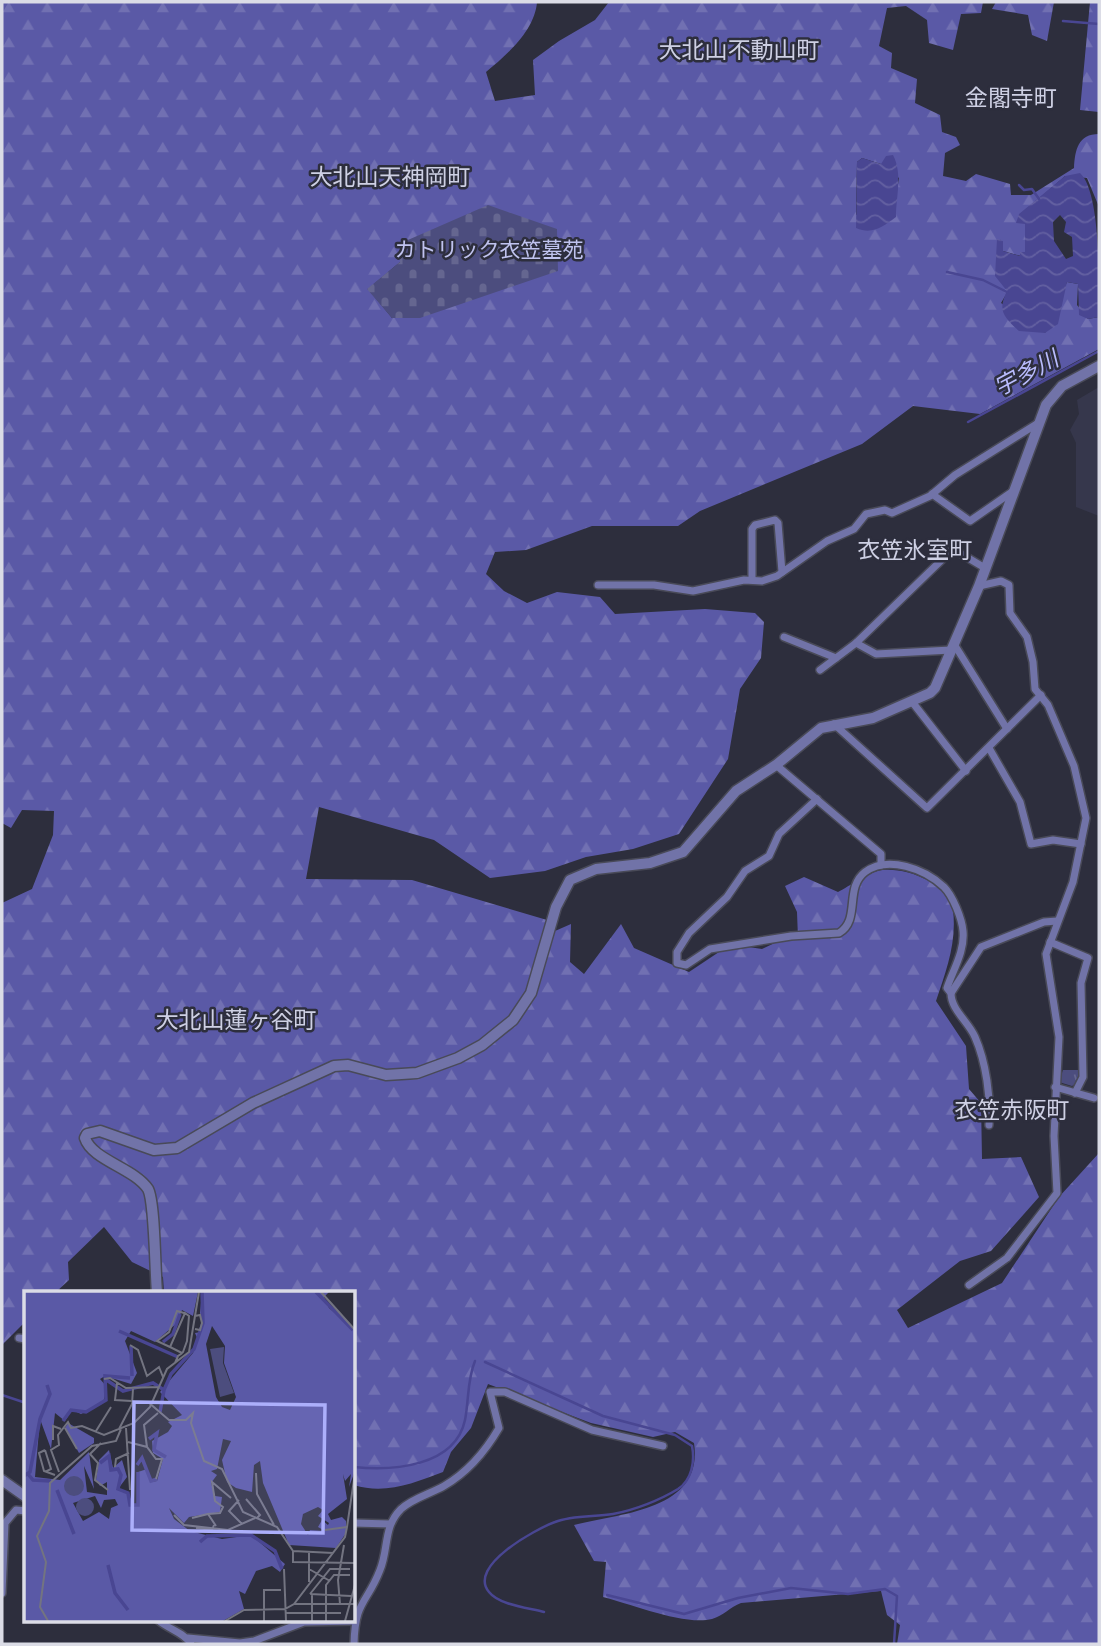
<svg xmlns="http://www.w3.org/2000/svg" width="1101" height="1646" viewBox="0 0 1101 1646" font-family="Jost,'Noto Sans JP',sans-serif">
<style>
.built{fill:#36374c}
.forest{fill:url(#forest-firs);fill-rule:evenodd}
.cemetery{fill:url(#cemetery-stones)}
.park{fill:url(#park-tufts)}
.water{fill:url(#water-waves);fill-rule:evenodd}
.lines{fill:none;stroke-linecap:round;stroke-linejoin:round}
.stream{stroke:#494692;stroke-width:2.5}
.minor-casing{stroke:#494a58;stroke-width:10}
.tertiary-casing{stroke:#494a58;stroke-width:13}
.minor{stroke:#7173a8;stroke-width:7}
.tertiary{stroke:#7173a8;stroke-width:10}
.labels{text-anchor:middle;stroke-width:5;stroke-linejoin:round;paint-order:stroke}
.park-label{font-size:21px;fill:#c0c3ef;stroke:#2d2e3d}
.neighbourhood-label{font-size:23px;fill:#ced0e4;stroke:#2d2e3d}
.water-label{font-size:23px;font-style:italic;fill:#b9bcfd;stroke:#2d2e3d}
.inset-river{fill:none;stroke:#494692;stroke-width:3.5}
.inset-road{fill:none;stroke:#737481;stroke-width:2}
.view{fill:#acaffb;fill-opacity:0.15;stroke:#acaffb;stroke-width:3.5}
.inset-edge{fill:none;stroke:#dbdce6;stroke-width:3.5}
</style>
<defs>
<pattern id="forest-firs" width="22" height="20" patternUnits="userSpaceOnUse" patternTransform="scale(1.75)"><rect width="22" height="20" fill="#5a59a6"/><path d="M5 1l3.5 6h-7zM16 11l3.5 6h-7z" fill="#7170b2"/></pattern>
<pattern id="cemetery-stones" width="16" height="16" patternUnits="userSpaceOnUse" patternTransform="scale(1.75)"><rect width="16" height="16" fill="#4c4d7e"/><path d="M2 7V4a2 2 0 0 1 4 0v3zM10 15v-3a2 2 0 0 1 4 0v3z" fill="#656690"/></pattern>
<pattern id="park-tufts" width="24" height="20" patternUnits="userSpaceOnUse" patternTransform="scale(1.75)"><rect width="24" height="20" fill="#4c4d7e"/><path d="M3 7l-1-3M5 7V3M7 7l1-3M15 17l-1-3M17 17v-4M19 17l1-3" fill="none" stroke="#656690"/></pattern>
<pattern id="water-waves" width="16" height="10" patternUnits="userSpaceOnUse" patternTransform="scale(1.75)"><rect width="16" height="10" fill="#494692"/><path d="M0 5q4-4 8 0t8 0" fill="none" stroke="#6360a1"/></pattern>
</defs>
<rect width="100%" height="100%" fill="#2d2e3d"/>
<polygon class="built" points="1099,387 1099,516 1076,507 1076,443 1070,430 1079,414 1077,400"/>
<g class="forest">
<path d="M2,2H537C535,30 507,55 486,72L495,101L535,95L533,60L559,41L595,20L609,2H983L981,13L961,14L953,50L929,43L927,20L906,6L887,8L879,46L892,53L891,68L917,79L915,103L940,115L942,132L956,137L960,145L945,153L943,176L966,181L976,174L1010,184L1011,195H1031L1074,168C1075,150 1078,134 1099,134V207L1087,178L1065,176C1029,208 1028,202 1025,252L1021,256L1003,251L1000,239L1008,291L1001,303L1045,333L1067,282L1078,284L1077,305L1088,319L1099,317V349L980,414L913,406L862,444L700,511L678,526H592L526,550L495,552L486,574L504,591L527,603L557,592L600,597L615,614L705,609L755,613L764,622L761,658L740,689L728,759L679,834L633,849L586,857L545,871L490,878L434,840L319,807L306,879L412,880L547,920L555,931L571,924L570,962L584,974L621,924L634,948L689,972L722,950L742,946L762,949L781,940L798,938L797,912L785,886L804,877L838,892C850,886 868,872 882,870C906,867 949,883 953,910C957,943 946,971 936,1001L966,1046L969,1089L981,1103L982,1159L1021,1157L1039,1197L991,1251L960,1261L897,1310L908,1328L1002,1283L1059,1197L1099,1153V1644H897L900,1625L887,1615L881,1591L741,1603C730,1607 723,1616 712,1619C685,1626 631,1604 603,1597L606,1562L594,1561L574,1525C622,1513 704,1510 694,1443L675,1432L653,1437L591,1423L488,1384L471,1428L451,1452L443,1472C414,1483 385,1495 354,1485V1292H164L163,1277L132,1262L104,1227L68,1262L69,1280L56,1292H26V1321L2,1345V903L32,889L53,835L54,811L22,810L11,828L2,823ZM862,158L881,164L899,178L896,197L856,215L857,162ZM400,262L392,318L368,289Z"/>
<polygon points="996,2 1054,2 1047,41 1032,35 1028,15 992,9"/>
<polygon points="1090,2 1099,2 1099,112 1080,110"/>
</g>
<polygon class="cemetery" points="488,205 557,229 558,271 420,318 392,318 367,289 400,262 401,243"/>
<polygon class="park" points="1063,1070 1079,1070 1077,1083 1072,1086 1059,1082"/>
<g class="water">
<path d="M893,155C903,174 896,197 896,217C883,227 872,235 856,228L857,162L862,158L881,164L886,156Z"/>
<path d="M1080,173C1101,192 1099,283 1099,317L1088,319L1079,315L1078,284L1067,282L1058,324L1045,333L1019,331C1004,317 997,311 1007,291L995,276L997,239L1003,241V251L1020,256V252H1025V224L1016,223L1019,214L1065,176ZM1060,215L1066,222L1064,232L1072,237L1073,256L1066,259L1054,241L1053,222Z"/>
</g>
<g class="lines">
<g class="stream">
<polyline points="1063,21 1099,24"/>
<polyline points="1019,185 1024,190 1032,189 1039,199"/>
<polyline points="947,272 983,280 1007,292"/>
<polyline points="968,422 1099,351"/>
<path d="M485,1362L603,1416L675,1435L692,1446C695,1461 692,1480 678,1489C660,1500 635,1510 613,1514C595,1517 572,1515 555,1522C536,1529 467,1566 489,1592C499,1605 529,1608 544,1612"/>
<polyline points="2,1395 26,1403"/>
<path d="M354,1467C392,1471 455,1467 465,1420C469,1400 467,1380 475,1361"/>
<polyline points="607,1595 684,1614 738,1598 791,1588 848,1594 885,1589 897,1596 894,1644"/>
</g>
<g class="minor-casing">
<g id="minor">
<polyline points="932,494 970,521 1012,492"/>
<polyline points="752,579 752,529 755,525 775,520 778,523 782,572"/>
<polyline points="598,585 654,585 693,591 744,580 762,581 777,576 827,541 854,529 866,514 885,510 892,513 930,496 955,475 1040,422"/>
<polyline points="784,637 836,658"/>
<polyline points="856,643 876,654 951,650"/>
<polyline points="954,644 1007,729"/>
<polyline points="820,670 856,643 953,549 985,568"/>
<polyline points="913,703 966,771"/>
<polyline points="834,724 927,808 1041,695"/>
<polyline points="989,748 1020,802 1031,844 1053,840 1081,844"/>
<polyline points="776,765 881,854 881,865"/>
<path d="M817,799L779,834L769,856L745,871L727,897L689,933L677,952V963L686,965L710,949L791,936L839,933C861,920 844,888 865,872C888,855 925,869 944,887C953,896 962,919 963,931C965,951 953,970 947,988L951,993"/>
<polyline points="1050,942 1088,958 1081,983 1083,1077 1075,1093"/>
<polyline points="1055,1087 1094,1098"/>
<path d="M989,1125C991,1098 986,1062 975,1037C968,1021 951,1010 951,993L981,947L1044,922L1057,921"/>
<polyline points="969,1285 1007,1258 1057,1193 1054,1136 1059,1037 1046,954 1073,882 1086,818 1074,766 1048,705 1035,689 1033,662 1027,637 1010,613 1009,585 1001,581 979,586"/>
<polyline points="19,1338 26,1339"/>
<polyline points="354,1523 390,1524"/>
<polyline points="2,1593 5,1523 16,1510 26,1511"/>
<path d="M158,1620C168,1629 185,1633 191,1644"/>
<polyline points="188,1638 240,1643 254,1641 304,1622 355,1621"/>
<path d="M354,1644C355,1600 367,1604 380,1570C389,1548 383,1527 401,1509C413,1498 430,1494 444,1486C468,1472 485,1452 499,1428L490,1392H505L592,1430L663,1446"/>
</g>
</g>
<g class="tertiary-casing">
<g id="tertiary">
<path d="M157,1292C155,1273 155,1202 148,1189C134,1168 92,1160 85,1138L87,1134L100,1131L154,1150L177,1148L253,1103L334,1066L348,1065L386,1075L417,1073L458,1058L482,1045L513,1020L531,993L556,907L570,880L596,869L650,863L683,852L736,791L776,765L821,728L873,718L930,693L935,688L979,586L1046,405L1062,386L1099,366"/>
<polyline points="2,1480 26,1497"/>
</g>
</g>
<use href="#minor" class="minor"/>
<use href="#tertiary" class="tertiary"/>
</g>
<g class="labels">
<g class="park-label">
<text x="489" y="257">カトリック衣笠墓苑</text>
</g>
<g class="neighbourhood-label">
<text x="739" y="58">大北山不動山町</text>
<text x="1011" y="106">金閣寺町</text>
<text x="390" y="185">大北山天神岡町</text>
<text x="915" y="558">衣笠氷室町</text>
<text x="236" y="1028">大北山蓮ヶ谷町</text>
<text x="1012" y="1118">衣笠赤阪町</text>
</g>
<g class="water-label">
<text transform="translate(1026 373) rotate(-28)" y="8">宇多川</text>
</g>
</g>
<g transform="translate(24 1291)">
<rect width="331" height="331" fill="#2d2e3d"/>
<path d="M200,56L199,72L210,102L196,106L186,58Z" fill="#4c4d7e"/>
<path d="M0,1H174L169,25L158,19L153,32L131,51L107,40L101,50L113,82L107,93L81,85L76,88L83,96L79,112L57,123L48,119L41,130L31,122L27,158L16,128L11,186L36,189L65,161L70,198L60,175L63,201L83,204V191L76,195L72,189L75,169L85,159L89,177L98,169L103,186L94,198L104,202L110,215L114,213V181L123,178L127,191L133,190L139,168L129,162L128,150L144,141L148,135L144,131L158,124L136,101L169,62L174,49L171,42L177,41L180,32L176,22L178,1H305L300,6L305,17L331,39V180L325,196L327,183L321,190L319,183L323,208L304,223L307,229L318,226L322,230V242L312,257L265,254L239,192L236,170L230,174L228,201L212,197L203,191L198,169L207,150L199,148L193,178L187,180L193,184L187,192L191,205L198,206L196,221L165,226L160,232L145,217L150,228L166,240L198,248L227,244L261,273L256,281L248,275L232,280L221,303L215,300L220,318L199,330H0ZM188,35L201,55L200,72L212,106L206,119L198,116L192,106L182,53ZM71,205L77,217L80,209L91,208L94,214L87,217L85,228L75,221L59,230L49,212ZM294,216L299,219L294,225L305,232L304,234L298,229L294,236L301,240L286,239L284,244L277,233L279,223ZM44,132L70,147V152L55,162L41,137Z" fill="#5a59a6" fill-rule="evenodd"/>
<path d="M40 195a10 10 0 1 1 20 0a10 10 0 1 1-20 0ZM52 216a9 9 0 1 1 18 0a9 9 0 1 1-18 0Z" fill="#4c4d7e"/>
<path class="inset-river" d="M292,1L329,39M95,40L154,66M139,51L149,43L156,23M107,55L108,85M81,88L99,100L129,92L140,99L147,83L170,58L179,32L178,1M136,121L140,99M39,130L47,119L62,121L82,109L81,85L106,87M125,148L133,142L130,159L142,166M76,172L85,165L87,179L94,178L97,184L94,198L104,202L106,214H114V181M113,174L118,167L127,190L133,188M4,183L9,189L27,190M0,185L6,181L16,128L26,103L23,94M33,199L50,243M176,251L183,245L227,244L251,260L258,278M84,274L91,302L104,319"/>
<path class="inset-road" d="M297,1L331,39M171,38L176,39L178,32L176,24L171,25M106,54L114,59L123,85L135,76L139,86M146,56L133,50L145,41L153,20L160,22M151,72L154,65L157,63L159,61L163,50L165,25L161,22L146,56L158,62M80,88L86,87L102,97L135,96M93,92L91,109L124,111L145,129H162L169,122L167,132L180,170L198,178L219,221L253,236L269,260V271L331,272M41,137L53,158M102,137L106,199M95,138L108,113L109,98M72,140L87,116M29,149V135L37,138M104,151L123,156L132,168H138L132,188M77,152L66,163L74,172L71,189L84,199M123,156L120,134L134,122M21,159L15,162L20,180L31,184M21,159L27,178L21,181M91,176L92,168L105,162M35,181L27,159L35,154L34,144L44,131L47,137L58,135L80,144L110,132L126,116L143,78L165,61L175,1M232,182L233,203L250,234M222,208L236,224L233,227M215,209L205,220L218,233M184,223L196,222L199,216L191,210L188,191L207,207M150,224L160,234L204,239L231,227M168,227L184,223L192,235M323,236L331,182M172,237L188,239L190,234M301,239L323,236M269,260L309,262M260,278L262,330M285,278L306,290M285,291V262M286,303L306,278H326M286,303L327,305M288,304V330M270,313H331M316,313L314,289L320,254M261,322H317M24,330L16,316L22,271L13,245L25,220L26,192L68,155L92,150L97,138M201,330L220,319L261,318L270,313L321,246L323,236M240,330V299H257M302,330V294L310,284H326M321,330L331,294"/>
<path class="view" d="M110,111L301,114L299,242L108,239Z"/>
<rect width="331" height="331" class="inset-edge"/>
</g>
<rect width="1101" height="1646" fill="none" stroke="#dbdce6" stroke-width="7"/>
</svg>
